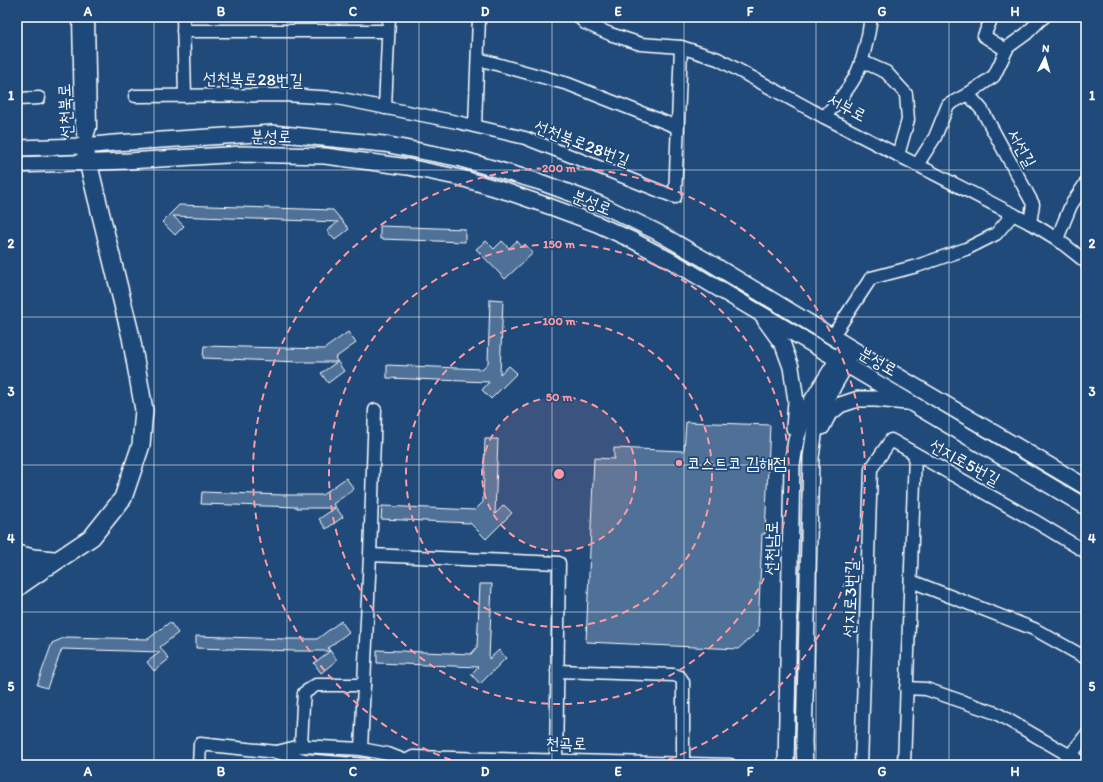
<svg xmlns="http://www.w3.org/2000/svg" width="1103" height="782" viewBox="0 0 1103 782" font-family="Itim,'Poor Story',sans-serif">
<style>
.building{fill:#507197;stroke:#fff}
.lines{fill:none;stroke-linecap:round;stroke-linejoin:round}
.minor-casing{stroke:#fff;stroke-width:15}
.major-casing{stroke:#fff;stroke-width:18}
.highway-casing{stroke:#fff;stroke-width:20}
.minor{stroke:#1f4a7a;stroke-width:12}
.major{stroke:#1f4a7a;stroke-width:15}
.highway{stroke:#1f4a7a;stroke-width:17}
.grid{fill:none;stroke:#fff;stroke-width:1;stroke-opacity:0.55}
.ring{fill:none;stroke:#ff9aa2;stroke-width:2;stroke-dasharray:7 5}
.poi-dot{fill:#ff9aa2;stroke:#1f4a7a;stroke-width:1.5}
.labels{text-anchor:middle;stroke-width:3.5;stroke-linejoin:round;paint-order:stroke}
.street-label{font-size:17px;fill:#fff;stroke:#1f4a7a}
.poi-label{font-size:17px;fill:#fff;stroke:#1f4a7a;text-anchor:start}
.centre{fill:#ff9aa2;stroke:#1f4a7a;stroke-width:2}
.ring-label{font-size:12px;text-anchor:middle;font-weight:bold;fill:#ff9aa2;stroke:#1f4a7a;stroke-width:3.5;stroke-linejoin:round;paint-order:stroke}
.neatline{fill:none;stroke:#fff;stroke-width:1.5}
.grid-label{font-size:13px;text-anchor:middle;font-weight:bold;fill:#fff}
</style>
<rect width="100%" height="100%" fill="#1f4a7a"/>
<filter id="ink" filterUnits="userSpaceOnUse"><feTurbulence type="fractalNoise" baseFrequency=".025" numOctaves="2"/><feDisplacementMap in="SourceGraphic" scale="8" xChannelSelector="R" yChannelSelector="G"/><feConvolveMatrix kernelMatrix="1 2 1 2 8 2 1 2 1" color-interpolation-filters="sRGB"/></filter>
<g filter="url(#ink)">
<g class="building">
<polygon points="179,205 333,210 349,229 335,240 327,231 338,222 173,216 184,226 175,235 162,222"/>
<polygon points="380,226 465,229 465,242 380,239"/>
<polygon points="486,241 494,249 502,241 509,248 517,241 522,247 525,244 533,253 505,279 476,249"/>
<polygon points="490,299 503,300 500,374 509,366 517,373 491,399 482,390 489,382 387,378 387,365 482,369 488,363"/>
<polygon points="348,332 356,343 335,358 344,371 328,383 321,373 337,362 299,362 203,358 204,346 324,349"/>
<polygon points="686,422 770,425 765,534 762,534 758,631 738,649 586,642 594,458 614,459 614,448 684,451"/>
<polygon points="485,439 498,439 495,514 504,505 512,513 486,539 470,523 381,519 382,506 475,510 483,502"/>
<polygon points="346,478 354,489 333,504 343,517 326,529 319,519 335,508 297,508 297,507 201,504 202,492 283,495 322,495"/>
<polygon points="480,584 492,584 489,659 499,650 506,658 480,684 471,674 478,667 377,663 377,650 471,654 477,647"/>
<polygon points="341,621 349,632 328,648 337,660 321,673 314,663 330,651 295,651 196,648 196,636 285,639 317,639"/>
<polygon points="170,622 178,633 160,647 169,659 154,671 147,662 160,652 62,649 47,688 37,685 52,643 66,637 148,639"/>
</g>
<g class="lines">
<g class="minor-casing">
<g id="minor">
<polyline points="79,17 81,117 83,133"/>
<polyline points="183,17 185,96"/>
<polyline points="579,17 585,23 610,34 641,44 681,47 718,59 824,117 1036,226 1057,239 1086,262"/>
<polyline points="992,17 984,36 1006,50"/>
<polyline points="183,31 388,31"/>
<polyline points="478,59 568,84 677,127"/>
<polyline points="861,61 886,72 906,94 908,120 898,155"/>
<polyline points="968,94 982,110 1033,204 1030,223"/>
<polyline points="135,96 284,95 337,98 457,122 525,138 675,197 681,47"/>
<polyline points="17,99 39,98"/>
<polyline points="385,108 389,17"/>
<path d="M824,117C835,105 847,92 855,77C863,62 869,34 871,17"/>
<polyline points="475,126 479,17"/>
<polyline points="84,146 90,127 88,17"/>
<polyline points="917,165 935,137 948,105 968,94 994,76 1008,47 1026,34 1040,20 1044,17"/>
<polyline points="1057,239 1071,205 1086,183"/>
<polyline points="832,337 871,278 917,266 966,249 996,234 1013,214"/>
<polyline points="370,555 559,563 556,765"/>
<polyline points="911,581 1034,629 1086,658"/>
<polyline points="557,671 674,675 680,677 683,682 683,764"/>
<polyline points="906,688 926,689 996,713 1086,765"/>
<polyline points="301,746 303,705 304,693 316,685 364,685"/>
<polyline points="361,749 370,555 375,410"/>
<polyline points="277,752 301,746 361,749 388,754 406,761 411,765"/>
<polyline points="199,765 200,744 276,752 304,760 366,765"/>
<polyline points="404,765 406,761 413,757 730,765"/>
<polyline points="861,765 871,469 891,440 1033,520 1086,552"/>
<polyline points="904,765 915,454"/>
<polyline points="1063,765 1086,735"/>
</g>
</g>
<g class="major-casing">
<g id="major">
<polyline points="17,148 84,146 114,143 272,133 384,144 461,159 540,182 600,204 657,232 704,259 879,365 1086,487"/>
<polyline points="17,165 128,161 243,154 325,156 408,167 461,178 508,192 554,208 597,224 632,240 677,264 1086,507"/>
<polyline points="765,320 783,345 791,367 796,401 794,428"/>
<polyline points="822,427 828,415 840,405 858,399 876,399 906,402"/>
<polyline points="786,765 792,465 796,440 806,410 843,351"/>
<polyline points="805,765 804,742 811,457 816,421 834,385 848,361"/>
</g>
</g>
<g class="highway-casing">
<g id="highway">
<polyline points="17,554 33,558 54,560"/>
<polyline points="17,572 49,566 92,537 123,498 141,445 144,410 131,337 84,146"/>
<polyline points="17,588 22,584 41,571"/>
</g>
</g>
<use href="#minor" class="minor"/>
<use href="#major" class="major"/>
<use href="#highway" class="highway"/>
</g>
</g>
<path class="grid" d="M154,17V765M287,17V765M419,17V765M552,17V765M684,17V765M816,17V765M949,17V765M17,170H1086M17,317H1086M17,465H1086M17,612H1086"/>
<circle cx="559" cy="474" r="77" fill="#ff9aa2" fill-opacity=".12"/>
<g class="ring">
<circle cx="559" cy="474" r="77"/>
<circle cx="559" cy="474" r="153"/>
<circle cx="559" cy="474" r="230"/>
<path d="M462 764A306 306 0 1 1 656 764"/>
</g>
<circle class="poi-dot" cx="679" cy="463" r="4"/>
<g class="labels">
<g class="street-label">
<text transform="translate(253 79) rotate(1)" y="6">선천북로28번길</text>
<text transform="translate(847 107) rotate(28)" y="6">서부로</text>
<text transform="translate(65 111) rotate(-93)" y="6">선천북로</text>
<text transform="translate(271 136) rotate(1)" y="6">분성로</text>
<text transform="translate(582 143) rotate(21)" y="6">선천북로28번길</text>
<text transform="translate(1022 148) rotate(61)" y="6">서선길</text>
<text transform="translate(592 202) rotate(22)" y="6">분성로</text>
<text transform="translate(878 361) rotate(30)" y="6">분성로</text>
<text transform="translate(965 462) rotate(29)" y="6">선지로5번길</text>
<text transform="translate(771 548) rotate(-89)" y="6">선천남로</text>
<text transform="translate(850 599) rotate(-88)" y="6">선지로3번길</text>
<text transform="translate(566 743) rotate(1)" y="6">천곡로</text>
</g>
<g class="poi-label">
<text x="687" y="469">코스트코 김해점</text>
</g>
</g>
<circle cx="559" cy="474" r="6" class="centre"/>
<g class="ring-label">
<text x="559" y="172">200 m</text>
<text x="559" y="248">150 m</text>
<text x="559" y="325">100 m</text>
<text x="559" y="401">50 m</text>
</g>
<rect width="1103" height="782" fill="none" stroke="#1f4a7a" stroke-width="44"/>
<g transform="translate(1045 58) rotate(5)" stroke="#1f4a7a" stroke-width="3" paint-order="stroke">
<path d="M0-3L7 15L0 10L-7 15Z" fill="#ffffff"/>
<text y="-6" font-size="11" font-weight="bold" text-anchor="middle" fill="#ffffff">N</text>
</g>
<rect x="22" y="22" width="1059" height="738" class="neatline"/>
<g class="grid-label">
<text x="88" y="16">A</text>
<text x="221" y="16">B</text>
<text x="353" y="16">C</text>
<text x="485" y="16">D</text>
<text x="618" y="16">E</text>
<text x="750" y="16">F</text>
<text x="882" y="16">G</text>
<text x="1015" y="16">H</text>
<text x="11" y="100">1</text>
<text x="1092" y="100">1</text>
<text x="11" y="248">2</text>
<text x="1092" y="248">2</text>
<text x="11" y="396">3</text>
<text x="1092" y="396">3</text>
<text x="11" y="543">4</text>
<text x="1092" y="543">4</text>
<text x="11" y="691">5</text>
<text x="1092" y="691">5</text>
<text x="88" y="776">A</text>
<text x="221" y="776">B</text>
<text x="353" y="776">C</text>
<text x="485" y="776">D</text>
<text x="618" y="776">E</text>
<text x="750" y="776">F</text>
<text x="882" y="776">G</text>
<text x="1015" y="776">H</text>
</g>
</svg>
